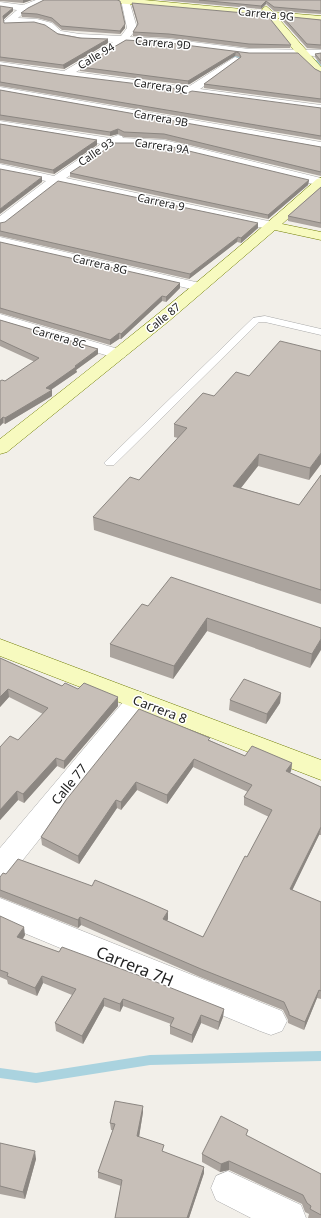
<svg xmlns="http://www.w3.org/2000/svg" width="321" height="1218" viewBox="0 0 321 1218" font-family="'Noto Sans',sans-serif">
<style>
.lines{fill:none;stroke-linecap:round;stroke-linejoin:round}
.stream{fill:#aad3df;fill-rule:evenodd}
.canal{fill:#aad3df;fill-rule:evenodd}
.lane-casing{stroke:#a9a9a9;stroke-width:1}
.street-casing{stroke:#a9a9a9;stroke-width:1}
.secondary-casing{stroke:#707d05;stroke-width:1}
.lane{fill:#fff;fill-rule:evenodd}
.street{fill:#fff;fill-rule:evenodd}
.secondary{fill:#f7fabf;fill-rule:evenodd}
.wall{fill:#aba49e}
.shaded-wall{fill:#8b8681}
.building{fill:#c7bfb8;stroke:#8b8681}
.labels{text-anchor:middle;stroke-width:3;stroke-linejoin:round;paint-order:stroke}
.far-street-label{font-size:11px;fill:#222;stroke:#fff}
.street-label{font-size:13px;fill:#222;stroke:#fff}
.near-street-label{font-size:16px;fill:#222;stroke:#fff}
</style>
<rect width="100%" height="100%" fill="#f2efe9"/>
<g class="lines">
<polygon class="stream" points="321,1051 321,1061 150,1065 36,1083 0,1078 0,1068 36,1073 150,1055"/>
<polygon class="canal" points="203,46 271,61 321,60 321,66 271,67 199,51 198,49"/>
<g class="lane-casing">
<polygon id="lane" points="265,316 321,329 321,335 265,322 259,322 114,465 106,465 104,463 106,461 253,318"/>
</g>
<g class="street-casing">
<g id="street">
<polygon points="36,0 48,0 27,10 18,18 37,19 52,23 61,31 80,34 121,36 127,28 121,0 129,0 137,28 130,37 169,39 249,49 321,50 321,56 249,55 169,45 126,42 76,72 188,87 235,57 238,58 240,60 238,62 200,89 321,105 321,111 192,94 185,97 181,96 181,92 64,78 0,68 0,62 64,71 113,42 80,40 58,36 46,27 34,24 4,25 4,21 17,10 0,8 0,2 23,5"/>
<polygon points="0,87 321,142 321,150 0,93"/>
<polygon points="0,121 110,138 118,135 122,136 123,138 164,140 321,178 321,186 164,148 138,146 115,146 66,178 273,222 278,223 280,226 278,229 273,230 58,184 5,226 0,227 0,216 46,181 0,172 0,164 54,176 101,144 0,127"/>
<polygon points="0,237 200,283 205,284 207,287 205,290 200,291 0,245"/>
<polygon points="0,314 125,351 127,354 125,357 119,359 0,324"/>
<polygon points="138,691 146,694 150,700 146,706 10,876 0,879 0,848 130,694"/>
<polygon points="0,898 282,1011 287,1021 282,1031 271,1035 260,1031 0,923"/>
<polygon points="228,1171 301,1205 306,1218 251,1218 216,1200 211,1188 216,1176"/>
</g>
</g>
<g class="secondary-casing">
<g id="secondary">
<path d="M112,0H144L263,11L262,9L266,6L273,12L321,16V22L278,18L321,67V75C308,72 278,29 268,17L116,3Z"/>
<path d="M321,178V189L282,224L321,232V240L275,230L169,321L7,452L0,454V439C108,355 215,270 317,179Z"/>
<polygon points="0,639 321,760 321,780 0,656"/>
</g>
</g>
<use href="#lane" class="lane"/>
<use href="#street" class="street"/>
<use href="#secondary" class="secondary"/>
</g>
<g class="wall">
<polygon points="0,0 32,0 23,3 0,1"/>
<polygon points="44,0 125,28 120,34 62,30 52,22 37,18 22,17 21,13"/>
<polygon points="160,0 321,0 321,14 274,11 266,4 261,9"/>
<polygon points="132,3 291,45 290,48 249,48 169,38 133,36 133,32 138,25 132,6"/>
<polygon points="0,6 13,11 3,20 4,23 108,43 64,69 0,61"/>
<polygon points="282,16 321,20 321,49 307,48 282,20"/>
<polygon points="126,40 249,53 315,69 321,72 321,103 204,88 204,84 240,58 239,57 235,56 188,85 80,71 80,67"/>
<polygon points="321,53 321,65 315,57 315,54"/>
<polygon points="0,65 180,93 185,94 321,108 321,140 0,86"/>
<polygon points="0,90 321,147 321,176 164,139 124,137 118,134 110,136 0,120"/>
<polygon points="0,124 97,140 97,145 54,174 0,163"/>
<polygon points="70,173 309,180 308,185 268,219 70,177"/>
<polygon points="321,187 321,228 288,221 288,216"/>
<polygon points="0,223 258,228 241,243 237,242 189,279 0,236"/>
<polygon points="0,242 180,288 166,302 162,301 121,339 119,339 110,345 0,313"/>
<polygon points="0,320 98,349 98,354 76,370 77,372 51,390 52,390 52,396 5,424 3,423 0,426 0,381 5,381 35,362 0,346"/>
<polygon points="174,424 321,464 309,480 258,466 241,488 299,505 321,475 321,604 94,530 93,517 139,480 178,438 174,437"/>
<polygon points="148,606 321,628 310,668 207,631 173,679 110,657 110,644"/>
<polygon points="0,658 62,686 118,706 64,769 57,766 24,803 18,800 0,820 0,747 18,740 43,714 9,697 0,707"/>
<polygon points="281,693 280,703 266,724 229,710 230,700"/>
<polygon points="209,740 245,756 292,763 291,771 290,773 321,787 321,835 319,835 292,890 321,902 321,999 317,998 304,1030 288,1023 288,1020 283,1010 200,977 81,925 78,928 0,897 0,877 6,874 168,919 167,921 203,937 269,817 244,805 244,797 248,792 193,767 167,804 137,790 121,810 117,808 79,864 42,845 41,837 66,800"/>
<polygon points="0,916 25,935 23,939 59,952 224,1009 223,1017 218,1030 201,1023 192,1043 170,1034 170,1026 171,1024 123,1006 120,1012 104,1006 83,1044 56,1031 55,1023 72,995 43,983 37,996 8,984 7,980 0,977"/>
<polygon points="143,1112 139,1137 164,1152 204,1167 204,1173 189,1218 115,1218 121,1186 98,1178 98,1172 113,1130 111,1130 110,1123"/>
<polygon points="247,1136 321,1174 321,1218 308,1218 309,1214 305,1212 302,1204 229,1170 220,1172 202,1162 202,1154"/>
<polygon points="0,1143 36,1159 25,1199 0,1194"/>
</g>
<g class="shaded-wall">
<polygon points="23,0 32,0 23,3"/>
<polygon points="266,1 266,4 261,9 261,6"/>
<polygon points="13,8 13,11 3,20 3,16"/>
<polygon points="125,24 125,28 120,34 120,31"/>
<polygon points="108,39 108,43 64,69 63,65"/>
<polygon points="236,52 235,56 188,85 188,81"/>
<polygon points="118,129 118,134 110,136 110,132"/>
<polygon points="97,140 97,145 54,174 53,170"/>
<polygon points="42,177 42,182 0,214 0,209"/>
<polygon points="309,180 308,185 268,219 268,215"/>
<polygon points="258,223 258,228 241,243 241,238"/>
<polygon points="238,237 237,242 189,279 190,274"/>
<polygon points="180,283 180,288 166,302 166,297"/>
<polygon points="162,296 162,301 121,339 121,334"/>
<polygon points="119,333 119,339 110,345 110,340"/>
<polygon points="98,349 98,354 76,370 77,372 46,393 46,388"/>
<polygon points="52,390 52,396 5,424 5,418"/>
<polygon points="3,417 3,423 0,426 0,420"/>
<polygon points="321,453 321,464 309,480 310,468"/>
<polygon points="259,454 258,466 233,498 233,486"/>
<polygon points="207,618 207,631 173,679 174,666"/>
<polygon points="321,639 321,650 310,668 312,654"/>
<polygon points="8,689 9,697 0,707 0,697"/>
<polygon points="281,693 280,703 266,724 267,714"/>
<polygon points="118,697 118,706 64,769 64,761"/>
<polygon points="56,758 57,766 24,803 23,794"/>
<polygon points="194,759 193,767 167,804 167,795"/>
<polygon points="292,763 291,771 285,779 286,771"/>
<polygon points="136,782 137,790 121,810 121,802"/>
<polygon points="17,791 18,800 0,820 0,810"/>
<polygon points="116,800 117,808 79,864 78,856"/>
<polygon points="321,827 319,835 289,897 290,889"/>
<polygon points="168,911 168,919 163,927 163,919"/>
<polygon points="80,917 81,925 78,928 78,920"/>
<polygon points="24,927 25,935 18,945 17,937"/>
<polygon points="42,976 43,983 37,996 35,988"/>
<polygon points="319,990 317,998 304,1030 305,1022"/>
<polygon points="104,998 104,1006 83,1044 82,1036"/>
<polygon points="123,999 123,1006 120,1012 120,1004"/>
<polygon points="224,1009 223,1017 218,1030 219,1022"/>
<polygon points="201,1015 201,1023 192,1043 192,1035"/>
<polygon points="143,1106 143,1112 138,1143 137,1136"/>
<polygon points="35,1151 36,1159 25,1199 23,1192"/>
<polygon points="229,1161 229,1170 220,1172 221,1164"/>
<polygon points="204,1167 204,1173 189,1218 187,1218"/>
</g>
<g class="building">
<polygon points="44,0 117,0 120,1 125,24 120,31 61,26 52,18 37,14 21,13 28,8"/>
<polygon points="199,0 321,0 321,11 274,7 266,1 261,6"/>
<polygon points="132,3 267,15 291,45 249,44 169,34 133,32 138,24"/>
<polygon points="0,6 13,8 3,16 4,23 34,22 45,25 58,34 80,38 108,39 63,65 0,57"/>
<polygon points="282,16 321,20 321,45 307,44"/>
<polygon points="126,40 169,43 249,53 298,53 315,69 321,72 321,99 204,84 241,57 239,53 236,52 188,81 80,67"/>
<polygon points="321,53 321,61 315,54"/>
<polygon points="0,65 64,75 180,89 180,93 185,94 192,91 321,108 321,136 0,82"/>
<polygon points="0,90 321,147 321,172 164,134 124,132 118,129 110,132 0,115"/>
<polygon points="0,124 97,140 53,170 0,159"/>
<polygon points="115,143 138,143 164,145 309,180 268,215 70,173"/>
<polygon points="0,169 42,177 0,209"/>
<polygon points="58,181 258,223 241,238 238,237 190,274 0,231 0,223 5,222"/>
<polygon points="321,187 321,223 288,216"/>
<polygon points="0,242 180,283 166,297 162,296 121,334 119,333 110,340 0,308"/>
<polygon points="0,320 98,349 75,366 76,367 46,388 52,390 5,418 3,417 0,420 0,381 2,380 5,381 39,358 0,340"/>
<polygon points="280,341 321,351 321,453 310,468 259,454 233,486 299,505 321,475 321,590 93,517 130,477 139,480 187,428 174,424 203,393 214,396 236,372 249,376"/>
<polygon points="171,577 321,628 321,639 312,654 207,618 174,666 110,644 142,604 148,606"/>
<polygon points="0,658 62,686 65,683 78,689 84,683 118,697 64,761 56,758 23,794 17,791 0,810 0,747 10,736 18,740 48,708 8,689 0,697"/>
<polygon points="244,679 281,693 267,714 230,700"/>
<polygon points="139,709 210,738 208,740 245,756 252,746 292,763 286,771 321,787 321,827 290,889 321,902 321,991 319,990 305,1022 289,1015 289,1013 284,1002 201,969 80,917 78,920 0,890 0,877 3,873 6,874 18,859 92,886 95,880 143,900 168,911 163,919 203,937 245,856 247,857 272,810 244,797 252,785 194,759 167,795 136,782 121,802 116,800 78,856 41,837 66,800"/>
<polygon points="0,916 24,927 17,937 59,952 62,947 151,980 224,1009 219,1022 201,1015 192,1035 170,1026 174,1018 123,999 120,1004 104,998 82,1036 55,1023 76,989 42,976 35,988 7,976 8,973 0,970"/>
<polygon points="115,1101 143,1106 137,1136 164,1145 162,1151 204,1167 187,1218 115,1218 122,1180 98,1172 115,1124 110,1123"/>
<polygon points="221,1116 248,1130 246,1135 321,1174 321,1215 310,1209 311,1206 307,1203 303,1195 229,1161 221,1164 202,1154"/>
<polygon points="0,1143 35,1151 23,1192 0,1186"/>
</g>
<g class="labels">
<g class="far-street-label">
<text transform="translate(266 14) rotate(6)" y="4">Carrera 9G</text>
<text transform="translate(163 43) rotate(5)" y="4">Carrera 9D</text>
<text transform="translate(96 56) rotate(-31)" y="4">Calle 94</text>
<text transform="translate(161 86) rotate(8)" y="4">Carrera 9C</text>
<text transform="translate(161 118) rotate(10)" y="4">Carrera 9B</text>
<text transform="translate(162 146) rotate(8)" y="4">Carrera 9A</text>
<text transform="translate(96 152) rotate(-34)" y="4">Calle 93</text>
<text transform="translate(161 202) rotate(12)" y="4">Carrera 9</text>
<text transform="translate(100 264) rotate(13)" y="4">Carrera 8G</text>
<text transform="translate(163 318) rotate(-39)" y="4">Calle 87</text>
<text transform="translate(59 337) rotate(16)" y="4">Carrera 8C</text>
</g>
<g class="street-label">
<text transform="translate(160 709) rotate(21)" y="5">Carrera 8</text>
<text transform="translate(69 784) rotate(-51)" y="5">Calle 77</text>
</g>
<g class="near-street-label">
<text transform="translate(135 966) rotate(22)" y="6">Carrera 7H</text>
</g>
</g>
</svg>
